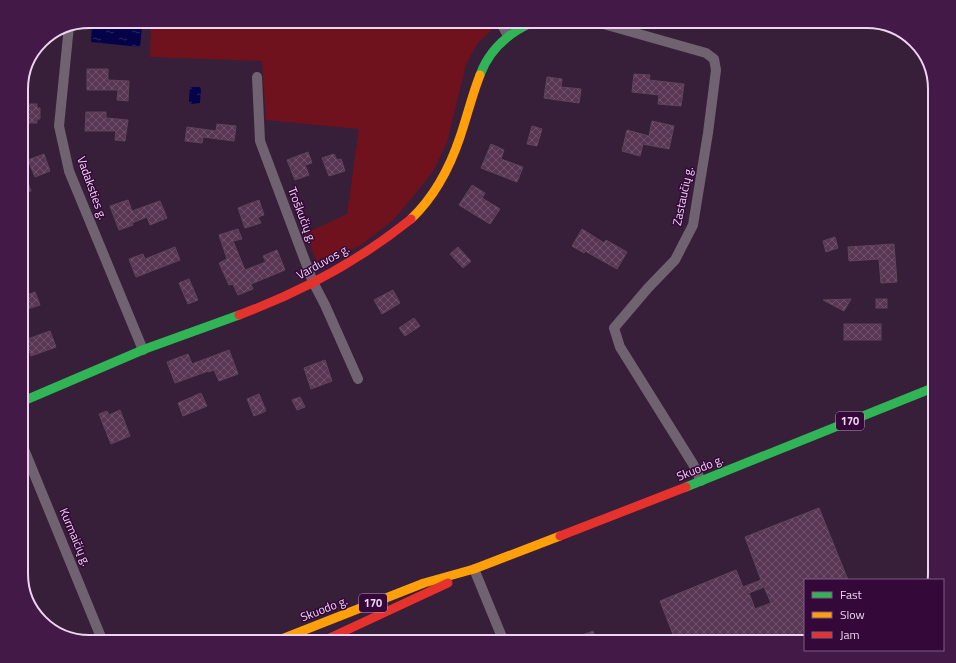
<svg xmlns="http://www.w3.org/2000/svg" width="956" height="663" viewBox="0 0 956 663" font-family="'Titillium Web',sans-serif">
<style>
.grass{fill:#70111e}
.water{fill:url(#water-ripples)}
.building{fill:url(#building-cross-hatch);stroke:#5d4659;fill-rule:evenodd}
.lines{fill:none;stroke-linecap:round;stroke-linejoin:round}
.street{stroke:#706271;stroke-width:10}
.fast{stroke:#30b455;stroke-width:9}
.slow{stroke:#ff9f0a;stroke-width:9}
.jam{stroke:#e5322d;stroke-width:9}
.labels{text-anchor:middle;stroke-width:3;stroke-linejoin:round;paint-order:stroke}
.shield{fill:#340939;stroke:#b697ba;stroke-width:1}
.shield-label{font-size:11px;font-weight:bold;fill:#eed4f1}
.street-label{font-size:12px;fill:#eed4f1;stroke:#340939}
.rim{fill:none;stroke:#eed4f1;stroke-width:2}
</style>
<defs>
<pattern id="water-ripples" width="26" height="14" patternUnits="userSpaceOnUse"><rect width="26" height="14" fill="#050348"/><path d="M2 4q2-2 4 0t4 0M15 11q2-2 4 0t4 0" fill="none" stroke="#2a2763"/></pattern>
<pattern id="building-cross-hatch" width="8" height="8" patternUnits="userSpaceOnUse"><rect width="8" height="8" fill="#593754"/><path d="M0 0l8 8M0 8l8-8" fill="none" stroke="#71536d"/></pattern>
</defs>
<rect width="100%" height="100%" fill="#371f39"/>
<polygon class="grass" points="500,23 494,27 477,44 466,65 447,142 434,170 412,198 393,220 361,245 318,266 306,233 347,214 359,129 266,120 262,61 150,57 151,26"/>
<g class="water">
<polygon points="92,26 142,26 140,47 91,42"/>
<polygon points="192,87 200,87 201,90 200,103 192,104 189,103 189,99 190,88"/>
</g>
<g class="building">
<polygon points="87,69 108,69 108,80 129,81 128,101 117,100 118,90 87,90"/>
<polygon points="634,74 650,75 649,80 684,84 681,106 658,104 659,95 632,92"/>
<polygon points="547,77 562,79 561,87 581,89 579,103 544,98"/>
<polygon points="21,104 37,104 37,108 40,108 40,119 37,119 37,123 21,123"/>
<polygon points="86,112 106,112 106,118 128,120 125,141 115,140 116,131 85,131"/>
<polygon points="652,121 674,126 669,149 643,144 640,156 622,151 627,130 649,136"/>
<polygon points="217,124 236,126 234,141 203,137 202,143 185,141 187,127 216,131"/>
<polygon points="532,126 542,129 537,146 527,144"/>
<polygon points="491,144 504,150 501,159 523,167 517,182 481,168"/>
<polygon points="308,152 312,163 305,165 309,175 295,180 287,160"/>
<polygon points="44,154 50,171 35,177 28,160"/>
<polygon points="334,154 337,160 341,159 345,171 329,176 322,158"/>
<polygon points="21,167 22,167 31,191 21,194"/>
<polygon points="472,185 485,193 482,198 500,209 490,224 459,205"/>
<polygon points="128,200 132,211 160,201 167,218 150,225 147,217 132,223 133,225 119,230 110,206"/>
<polygon points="259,200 264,215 258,217 261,223 245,228 238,208"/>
<polygon points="238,229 242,239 233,241 245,270 266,262 263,256 277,250 285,270 251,284 253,289 238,295 233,284 229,285 219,263 227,259 219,235"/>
<polygon points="582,229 604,243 606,240 627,252 617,269 585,251 584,253 572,246"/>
<polygon points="835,237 838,248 826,252 823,241"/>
<polygon points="894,244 897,282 881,283 879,259 849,261 848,247"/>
<polygon points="175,247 180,260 136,277 129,259 143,254 145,259"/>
<polygon points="458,247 471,261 463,268 450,254"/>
<polygon points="189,279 198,300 188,304 179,283"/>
<polygon points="393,290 400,303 382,314 374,300"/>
<polygon points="35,292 40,305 21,311 21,297"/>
<polygon points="851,299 844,311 823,300"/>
<rect x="876" y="299" width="11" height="9"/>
<polygon points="414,318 420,326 405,336 399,328"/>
<rect x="844" y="324" width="37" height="16"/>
<polygon points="50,331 56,347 31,356 25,340"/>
<polygon points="229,350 238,374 219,381 214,370 208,372 208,371 175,383 167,362 188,354 192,364"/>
<polygon points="325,360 332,381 311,389 304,368"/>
<polygon points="201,393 207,406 183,416 178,403"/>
<polygon points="259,394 266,411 254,416 247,399"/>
<polygon points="300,397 305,407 297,410 292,400"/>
<polygon points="120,410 130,436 111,444 99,414 107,411 109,415"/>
<path d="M819,508L848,580H805V642H676L660,601L736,570L743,587L761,580L745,537ZM764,587L771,603L755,609L749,593Z"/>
<polygon points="593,631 597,642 566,642 566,641"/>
</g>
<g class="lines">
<g class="street">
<polyline points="501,23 508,36"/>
<polyline points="600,23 706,53 714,59 716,70 708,133 693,225 675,260 648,288 614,328 620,347 693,464 701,481"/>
<polyline points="69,26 59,126 69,171 143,350"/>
<polyline points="257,77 260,141 313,282 325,305 358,379"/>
<polyline points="21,442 103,642"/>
<polyline points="474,569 504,642"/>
</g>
<g class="fast">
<path d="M480,75C489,50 507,34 531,23"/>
<polyline points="21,402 145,349 239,315"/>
<polyline points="686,487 935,387"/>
</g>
<g class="slow">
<path d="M411,219C434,197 450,167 460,137C467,117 472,95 480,75"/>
<polyline points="274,642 424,583 474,569 560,536"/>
</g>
<g class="jam">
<path d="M239,315C301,292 360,260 411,219"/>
<polyline points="560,536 686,487"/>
<polyline points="321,642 448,583"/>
</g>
</g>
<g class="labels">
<g class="shield">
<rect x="836" y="412" width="28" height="18" rx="3"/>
<rect x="359" y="594" width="28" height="18" rx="3"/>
</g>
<g class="shield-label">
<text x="850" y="425">170</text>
<text x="373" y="607">170</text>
</g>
<g class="street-label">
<text transform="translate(92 188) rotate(70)" y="4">Vadaksties g.</text>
<text transform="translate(683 196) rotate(-78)" y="4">Zastaučių g.</text>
<text transform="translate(302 215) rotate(69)" y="4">Troškučių g.</text>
<text transform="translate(323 262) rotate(-29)" y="4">Varduvos g.</text>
<text transform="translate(700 468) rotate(-22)" y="4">Skuodo g.</text>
<text transform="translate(75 537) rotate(67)" y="4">Kurmaičių g.</text>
<text transform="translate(324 609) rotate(-21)" y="4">Skuodo g.</text>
</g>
</g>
<path d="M0 0H956V663H0ZM89 28H867A61 61 0 0 1 928 89V574A61 61 0 0 1 867 635H89A61 61 0 0 1 28 574V89A61 61 0 0 1 89 28Z" fill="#431948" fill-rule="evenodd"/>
<path class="rim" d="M89 28H867A61 61 0 0 1 928 89V574A61 61 0 0 1 867 635H89A61 61 0 0 1 28 574V89A61 61 0 0 1 89 28Z"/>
<rect x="804" y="579" width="140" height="72" fill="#340939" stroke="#7e5a83"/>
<rect x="812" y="592" width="20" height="6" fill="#30b455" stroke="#7e5a83"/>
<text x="840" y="599" font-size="12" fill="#eed4f1">Fast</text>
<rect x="812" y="612" width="20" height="6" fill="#ff9f0a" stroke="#7e5a83"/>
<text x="840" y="619" font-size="12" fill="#eed4f1">Slow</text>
<rect x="812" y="632" width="20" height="6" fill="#e5322d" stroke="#7e5a83"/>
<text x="840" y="639" font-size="12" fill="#eed4f1">Jam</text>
</svg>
